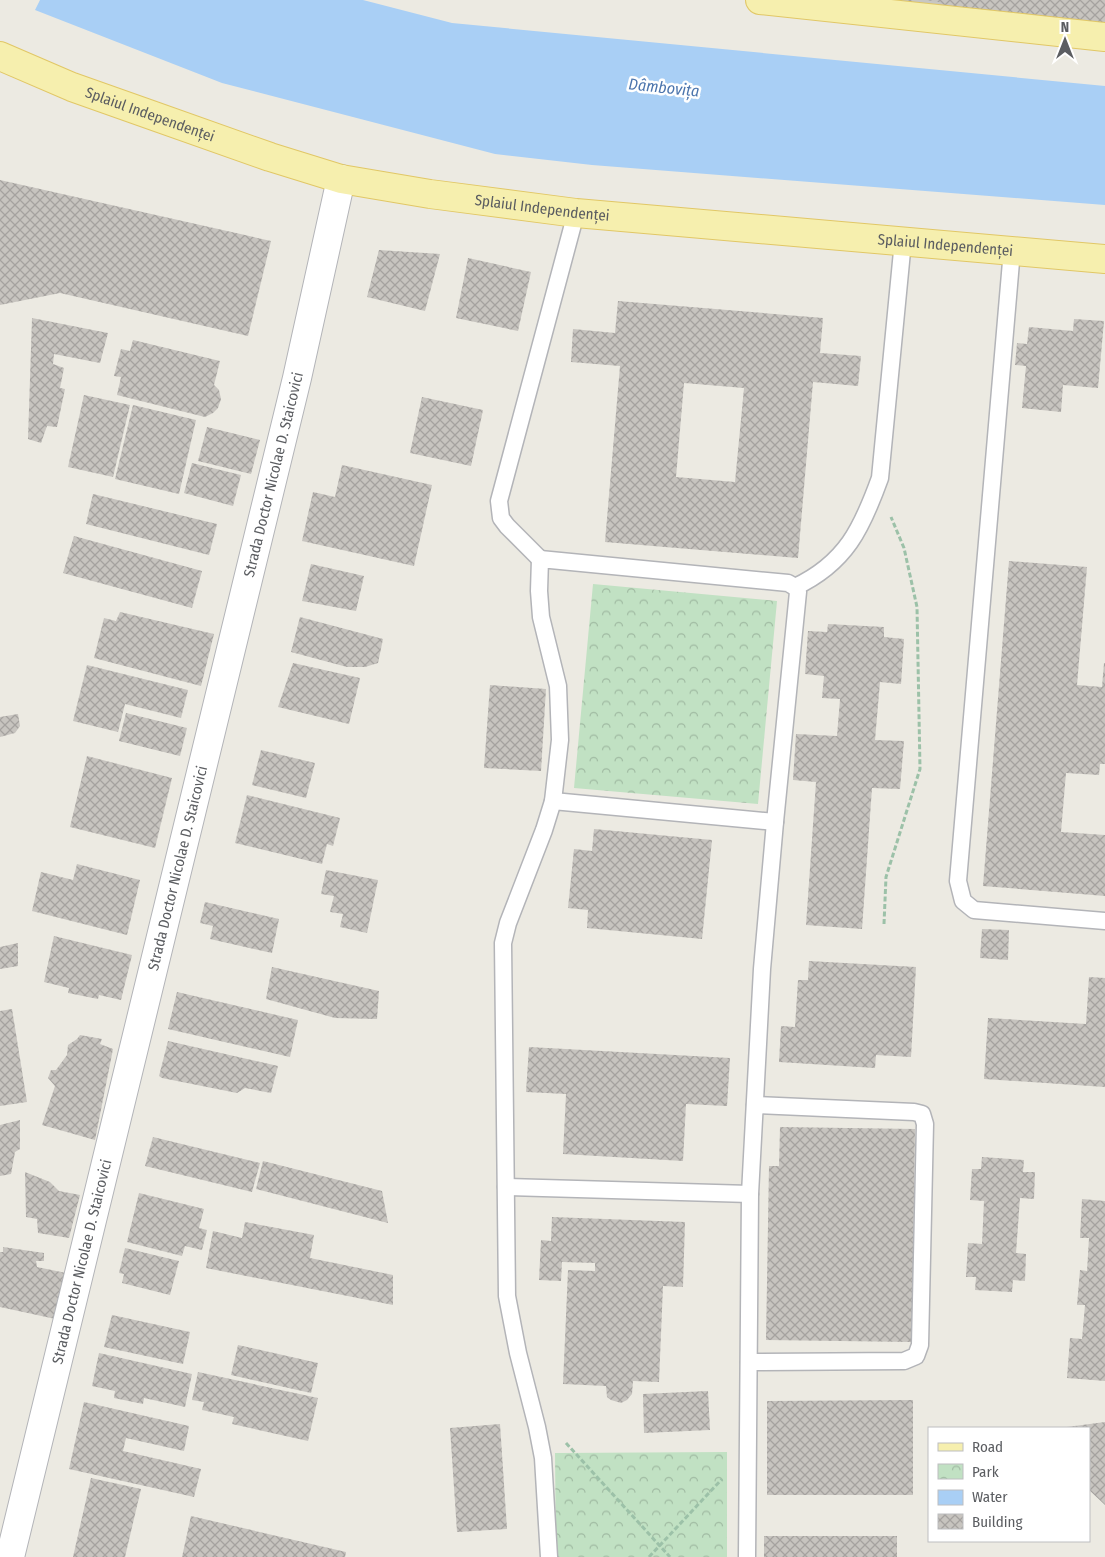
<svg xmlns="http://www.w3.org/2000/svg" width="1105" height="1557" viewBox="0 0 1105 1557" font-family="'Fira Sans Condensed',sans-serif">
<style>
.park{fill:url(#park-crowns)}
.water{fill:#a9cff5}
.building{fill:url(#building-cross-hatch);fill-rule:evenodd}
.lines{fill:none;stroke-linecap:round;stroke-linejoin:round}
.street-tunnel{stroke:#c8c7c2;stroke-width:28;stroke-dasharray:28 14;stroke-linecap:butt}
.lane-casing{stroke:#b3b4b8;stroke-width:19}
.street-casing{stroke:#b3b4b8;stroke-width:30}
.primary-casing{stroke:#e1c766;stroke-width:30}
.path{stroke:#9cc1a8;stroke-width:3;stroke-dasharray:5 2.5;stroke-linecap:butt}
.lane{stroke:#fff;stroke-width:16}
.street{stroke:#fff;stroke-width:28}
.primary{stroke:#f6efae;stroke-width:28}
.labels{text-anchor:middle;stroke-width:5;stroke-linejoin:round;paint-order:stroke}
.street-label{font-size:15px;fill:#5b5d61;stroke:#fff}
.water-label{font-size:16px;font-style:italic;fill:#4c75ad;stroke:#fff}
</style>
<defs>
<pattern id="park-crowns" width="20" height="18" patternUnits="userSpaceOnUse" patternTransform="scale(1.25)"><rect width="20" height="18" fill="#c1e1c3"/><path d="M2 6a3 3 0 1 1 6 0M12 15a3 3 0 1 1 6 0" fill="none" stroke="#a0baa2"/></pattern>
<pattern id="building-cross-hatch" width="8" height="8" patternUnits="userSpaceOnUse" patternTransform="scale(1.25)"><rect width="8" height="8" fill="#c7c4bf"/><path d="M0 0l8 8M0 8l8-8" fill="none" stroke="#a5a29f"/></pattern>
</defs>
<rect width="100%" height="100%" fill="#eceae2"/>
<g class="park">
<polygon points="593,584 777,601 758,804 574,788"/>
<polygon points="727,1452 727,1557 556,1557 555,1453"/>
</g>
<polygon class="water" points="40,0 363,0 452,23 1105,86 1105,205 592,165 495,154 222,83 35,10"/>
<g class="building">
<polygon points="881,0 1105,0 1105,23 881,1"/>
<polygon points="0,180 271,241 248,336 60,293 0,305"/>
<polygon points="379,250 440,254 425,311 367,297"/>
<polygon points="468,258 531,272 518,331 456,318"/>
<path d="M618,301L823,318L820,353L861,356L858,386L813,382L798,558L605,542L620,366L571,362L573,329L615,333ZM684,383L744,388L735,482L676,477Z"/>
<polygon points="32,318 108,333 100,363 54,354 53,364 64,368 60,388 65,389 57,427 47,426 41,443 28,439"/>
<polygon points="1074,319 1104,321 1098,388 1063,385 1061,412 1022,408 1026,366 1015,365 1017,343 1027,344 1029,327 1073,331"/>
<polygon points="133,340 220,361 214,385 219,390 221,399 218,408 213,413 205,417 117,395 121,377 114,376 121,349 130,351"/>
<polygon points="84,395 130,405 113,477 68,467"/>
<polygon points="422,397 483,410 471,466 410,453"/>
<polygon points="133,405 196,420 179,494 115,479"/>
<polygon points="207,427 260,440 251,474 198,461"/>
<polygon points="192,463 241,475 233,506 184,493"/>
<polygon points="342,465 432,485 414,566 302,541 313,492 335,497"/>
<polygon points="93,494 217,524 209,555 86,524"/>
<polygon points="74,536 202,571 192,608 63,573"/>
<polygon points="1009,561 1087,567 1077,685 1102,687 1104,663 1105,663 1105,764 1100,764 1099,775 1066,773 1061,832 1105,835 1105,896 983,886"/>
<polygon points="311,564 364,576 356,611 302,601"/>
<polygon points="120,612 214,634 201,686 94,658 104,618 116,621"/>
<polygon points="300,617 383,639 378,663 365,667 347,667 291,652"/>
<polygon points="828,624 884,627 884,637 904,639 901,684 880,682 875,740 904,741 900,789 872,788 862,929 806,925 816,782 793,780 796,734 837,736 840,699 822,698 824,676 805,674 808,631 827,632"/>
<polygon points="293,663 360,678 349,724 278,707"/>
<polygon points="87,665 188,690 181,718 125,704 118,732 73,721"/>
<polygon points="490,685 546,689 541,771 484,768"/>
<polygon points="126,713 187,728 180,756 119,741"/>
<polygon points="18,714 20,726 15,733 0,737 0,717"/>
<polygon points="261,750 315,763 306,798 252,785"/>
<polygon points="87,756 172,778 155,848 70,827"/>
<polygon points="247,795 340,818 333,846 327,844 322,864 235,843"/>
<polygon points="594,829 712,840 702,939 587,928 588,910 568,908 574,849 592,851"/>
<polygon points="77,864 140,880 127,935 32,911 41,872 73,880"/>
<polygon points="326,870 378,880 367,933 340,927 343,914 330,912 334,896 321,894"/>
<polygon points="205,902 279,919 272,953 210,939 213,926 200,923"/>
<polygon points="982,929 1009,930 1008,960 980,958"/>
<polygon points="54,936 132,955 121,1000 99,995 98,999 68,993 69,988 44,982"/>
<polygon points="18,943 18,966 0,969 0,947"/>
<polygon points="809,961 916,967 911,1057 876,1055 875,1068 779,1062 781,1026 795,1027 798,980 808,980"/>
<polygon points="272,967 379,991 377,1019 335,1018 266,999"/>
<polygon points="1089,977 1105,978 1105,1087 984,1079 988,1018 1086,1024"/>
<polygon points="177,992 298,1020 290,1057 168,1029"/>
<polygon points="12,1009 27,1102 0,1106 0,1011"/>
<polygon points="80,1035 102,1039 100,1044 113,1049 95,1140 42,1125 55,1086 48,1078 51,1070 56,1070 67,1055 68,1045 77,1039"/>
<polygon points="168,1041 278,1066 271,1093 245,1088 237,1093 162,1078 159,1076"/>
<polygon points="529,1047 730,1058 727,1106 686,1104 683,1161 563,1154 566,1094 526,1092"/>
<polygon points="20,1120 20,1149 15,1152 11,1174 0,1176 0,1125"/>
<polygon points="780,1127 915,1129 912,1342 766,1340 769,1166 779,1166"/>
<polygon points="153,1137 260,1163 252,1192 145,1166"/>
<polygon points="982,1157 1024,1160 1023,1172 1035,1172 1034,1199 1020,1198 1016,1253 1026,1254 1025,1281 1013,1280 1012,1292 975,1290 976,1277 966,1277 968,1243 982,1244 984,1201 970,1200 972,1169 981,1169"/>
<polygon points="263,1161 382,1191 388,1223 256,1189"/>
<polygon points="25,1172 50,1182 59,1191 80,1195 69,1238 38,1233 37,1219 26,1217"/>
<polygon points="139,1193 204,1209 199,1228 207,1230 202,1250 185,1246 182,1256 127,1242"/>
<polygon points="1082,1199 1105,1201 1105,1381 1067,1378 1070,1338 1082,1339 1085,1305 1077,1305 1080,1270 1087,1271 1089,1238 1080,1238"/>
<polygon points="552,1217 685,1222 683,1287 663,1286 659,1382 633,1381 632,1394 627,1400 621,1403 611,1400 607,1397 606,1386 563,1384 568,1270 595,1271 595,1263 562,1262 561,1281 539,1280 541,1240 551,1241"/>
<polygon points="245,1222 314,1235 310,1258 393,1275 393,1305 206,1268 213,1231 242,1238"/>
<polygon points="3,1247 44,1253 44,1261 36,1261 37,1267 71,1274 60,1320 0,1307 0,1252 3,1252"/>
<polygon points="125,1248 179,1261 170,1295 122,1283 124,1274 119,1273"/>
<polygon points="112,1315 190,1332 183,1364 104,1347"/>
<polygon points="238,1345 318,1363 311,1393 231,1375"/>
<polygon points="99,1353 192,1374 185,1407 144,1398 143,1404 114,1398 115,1391 92,1386"/>
<polygon points="198,1372 318,1398 308,1441 232,1424 234,1417 202,1410 204,1402 192,1400"/>
<polygon points="708,1391 710,1430 644,1433 643,1394"/>
<polygon points="913,1400 913,1495 767,1495 767,1401"/>
<polygon points="84,1402 189,1426 184,1451 126,1438 123,1451 201,1469 194,1497 69,1469"/>
<polygon points="1105,1422 1105,1505 1089,1490 1089,1428 1067,1427"/>
<polygon points="500,1424 507,1529 457,1532 450,1428"/>
<polygon points="91,1478 141,1489 125,1557 73,1557"/>
<polygon points="191,1516 346,1552 345,1557 182,1557"/>
<rect x="764" y="1536" width="133" height="21"/>
</g>
<g class="lines">
<polyline class="street-tunnel" points="925,6 926,0"/>
<g class="lane-casing">
<g id="lane">
<polyline points="1012,250 958,881 963,901 974,910 1105,921"/>
<polyline points="540,559 507,526 501,518 499,501 576,213"/>
<path d="M795,587C846,563 862,528 880,478L903,241"/>
<polyline points="553,801 775,822"/>
<polyline points="506,1187 750,1194"/>
<polyline points="749,1362 904,1361 916,1356 920,1345 925,1124 922,1114 914,1112 755,1105"/>
<polyline points="549,1557 543,1458 537,1427 518,1353 507,1296 503,943 508,923 544,830 553,801 560,740 558,686 541,617 539,591 540,559 788,583 795,587 798,592 775,822 762,969 750,1194 747,1557"/>
</g>
</g>
<g class="street-casing">
<g id="street">
<path id="s1" d="M10,1557L297,378L341,179"/>
</g>
</g>
<g class="primary-casing">
<g id="primary">
<polyline points="760,0 1105,37"/>
<path id="s2" d="M0,56L72,87L154,116L270,157L341,179L430,194L576,213L1105,259"/>
</g>
</g>
<g class="path">
<polyline points="884,924 886,877 920,769 917,607 904,548 891,517"/>
<polyline points="566,1443 670,1557"/>
<polyline points="649,1557 722,1479"/>
</g>
<use href="#lane" class="lane"/>
<use href="#street" class="street"/>
<use href="#primary" class="primary"/>
</g>
<g class="labels">
<g class="street-label">
<text dy="5" stroke="none"><textPath href="#s2" startOffset="161">Splaiul Independenței</textPath></text>
<text dy="5" stroke="none"><textPath href="#s2" startOffset="566">Splaiul Independenței</textPath></text>
<text dy="5" stroke="none"><textPath href="#s2" startOffset="971">Splaiul Independenței</textPath></text>
<text dy="5" stroke="none"><textPath href="#s1" startOffset="1114">Strada Doctor Nicolae D. Staicovici</textPath></text>
<text dy="5" stroke="none"><textPath href="#s1" startOffset="709">Strada Doctor Nicolae D. Staicovici</textPath></text>
<text dy="5" stroke="none"><textPath href="#s1" startOffset="304">Strada Doctor Nicolae D. Staicovici</textPath></text>
</g>
<g class="water-label">
<text transform="translate(664 87) rotate(6)" y="6">Dâmbovița</text>
</g>
</g>
<rect x="928" y="1427" width="162" height="115" fill="#ffffff" stroke="#bdbec0"/>
<rect x="938" y="1443" width="25" height="8" fill="#f6efae" stroke="#bdbec0"/>
<text x="972" y="1452" font-size="15" fill="#5b5d61">Road</text>
<rect x="938" y="1464" width="25" height="15" fill="url(#park-crowns)" stroke="#bdbec0"/>
<text x="972" y="1477" font-size="15" fill="#5b5d61">Park</text>
<rect x="938" y="1490" width="25" height="15" fill="#a9cff5" stroke="#bdbec0"/>
<text x="972" y="1502" font-size="15" fill="#5b5d61">Water</text>
<rect x="938" y="1514" width="25" height="15" fill="url(#building-cross-hatch)" stroke="#bdbec0"/>
<text x="972" y="1527" font-size="15" fill="#5b5d61">Building</text>
<g transform="translate(1065 40)" stroke="#ffffff" stroke-width="4" paint-order="stroke">
<path d="M0-4L9 19L0 12L-9 19Z" fill="#5b5d61"/>
<text y="-8" font-size="14" font-weight="bold" text-anchor="middle" fill="#5b5d61">N</text>
</g>
</svg>
